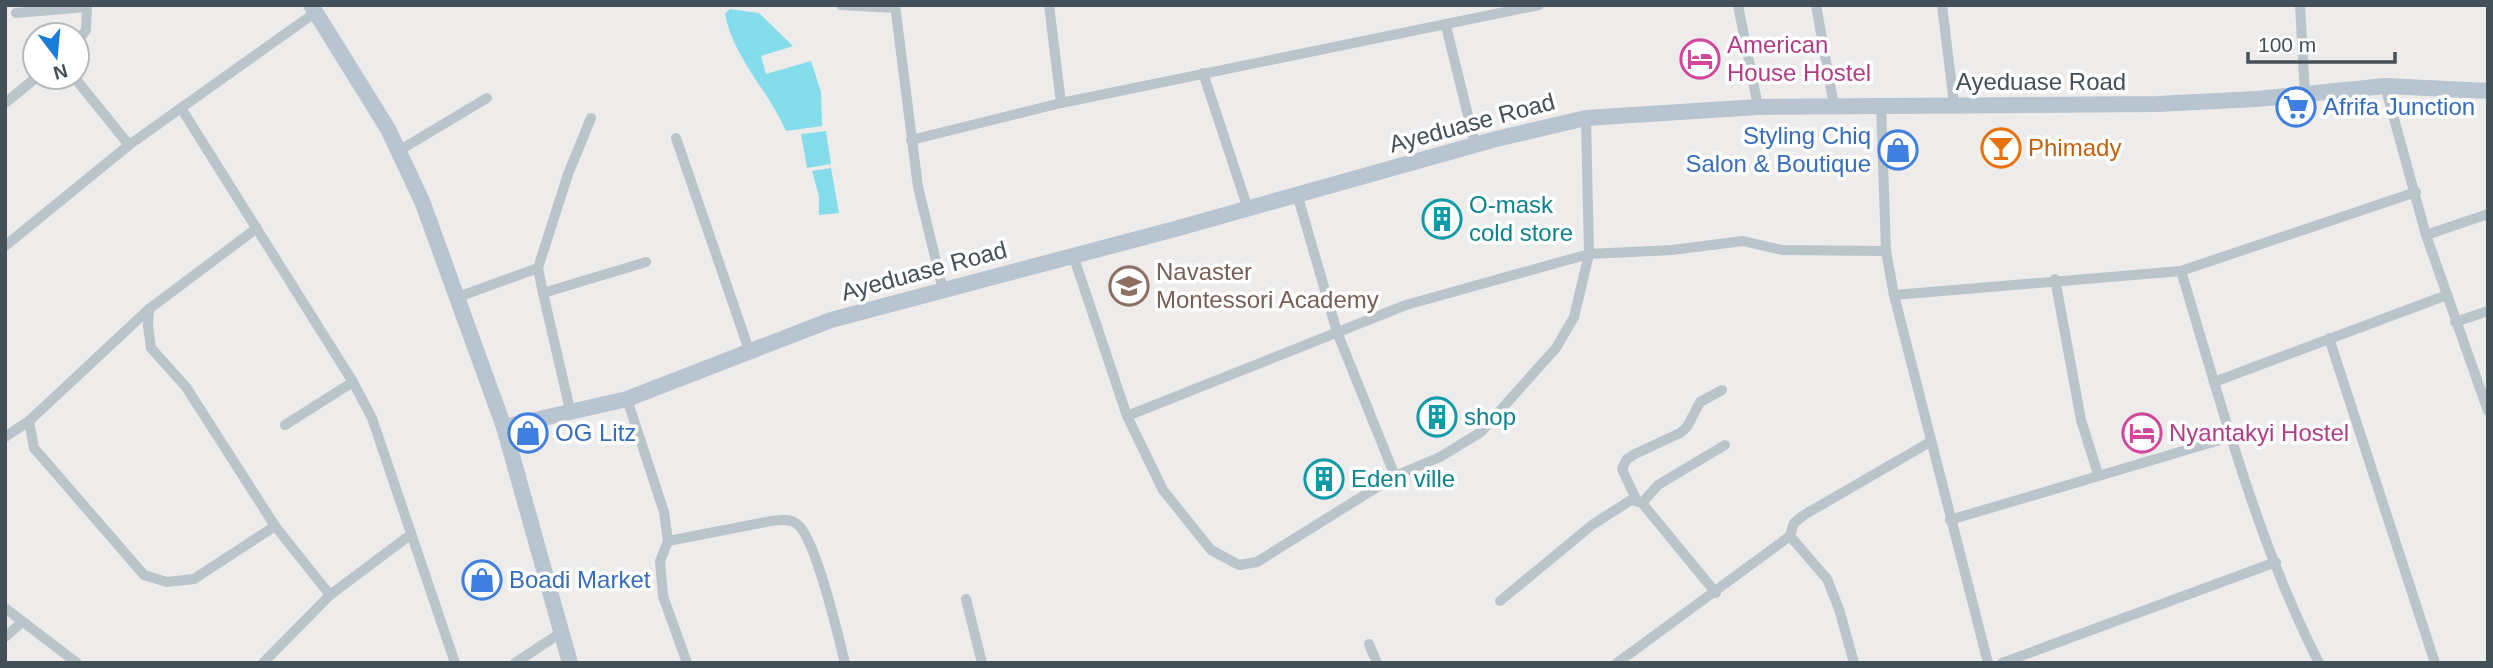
<svg xmlns="http://www.w3.org/2000/svg" width="2493" height="668" viewBox="0 0 2493 668" font-family="Helvetica,sans-serif">
<style>
.water{fill:#85dcea}
.lines{fill:none;stroke-linecap:round;stroke-linejoin:round}
.street{stroke:#b9c4cb;stroke-width:10}
.secondary{stroke:#b8c5d0;stroke-width:16}
.labels{text-anchor:middle;stroke-width:7;stroke-linejoin:round;paint-order:stroke}
.hotel-label{font-size:24px;fill:#b23c85;stroke:#fff;text-anchor:start}
.street-label{font-size:24px;fill:#445058;stroke:#fff}
.shop-label{font-size:24px;fill:#366cbe;stroke:#fff;text-anchor:start}
.food-label{font-size:24px;fill:#c56008;stroke:#fff;text-anchor:start}
.culture-label{font-size:24px;fill:#0d838f;stroke:#fff;text-anchor:start}
.education-label{font-size:24px;fill:#785e54;stroke:#fff;text-anchor:start}
</style>
<rect width="100%" height="100%" fill="#eeebeb"/>
<g class="water">
<path d="M730,9L759,13L793,46L761,56L766,74L811,61L821,92L822,126L786,131C768,90 734,59 725,14Z"/>
<polygon points="826,131 831,164 807,168 801,134"/>
<polygon points="831,168 839,213 819,215 819,196 812,171"/>
</g>
<g class="lines">
<g class="street">
<polyline points="841,5 895,8"/>
<polyline points="895,5 918,187 943,290"/>
<polyline points="1049,5 1061,103"/>
<polyline points="1738,5 1758,107"/>
<polyline points="1816,5 1834,106"/>
<polyline points="1942,5 1954,104"/>
<polyline points="2300,5 2305,95"/>
<polyline points="16,13 87,7"/>
<polyline points="1446,26 1475,144"/>
<polyline points="77,42 86,30 87,5"/>
<polyline points="1203,73 1248,209"/>
<polyline points="74,77 129,145"/>
<polyline points="2385,86 2426,235 2488,411"/>
<polyline points="5,103 37,77"/>
<polyline points="1881,104 1886,251 1894,295 1988,663"/>
<polyline points="181,108 353,382 372,418 455,663"/>
<polyline points="676,138 749,350"/>
<polyline points="911,140 1061,103 1539,5"/>
<polyline points="400,150 487,98"/>
<polyline points="1297,194 1337,332 1395,476"/>
<polyline points="2426,235 2488,214"/>
<polyline points="5,246 129,145 316,12"/>
<polyline points="1073,255 1127,416 1163,490 1211,550 1239,565 1257,562 1395,476 1440,457 1481,432 1556,348 1574,317 1589,254 1586,118"/>
<polyline points="538,268 543,293 646,262"/>
<path d="M2181,271C2221,403 2256,539 2319,663"/>
<polyline points="2055,279 2081,420 2098,474"/>
<polyline points="543,293 571,414"/>
<polyline points="1894,295 2181,271 2416,192"/>
<polyline points="458,297 538,268 568,174 591,118"/>
<polyline points="149,309 148,326 151,348 186,387 275,526 330,595"/>
<polyline points="2455,322 2488,311"/>
<polyline points="2329,338 2435,663"/>
<polyline points="2214,382 2447,295"/>
<polyline points="627,399 664,512 668,541 660,561 663,596 687,663"/>
<polyline points="1127,416 1406,305 1589,254 1672,250 1743,241 1782,250 1886,251"/>
<polyline points="29,421 34,448 144,575 167,582 194,579 275,526"/>
<polyline points="285,425 353,382"/>
<polyline points="5,437 29,421 149,309 257,228"/>
<polyline points="1637,501 1622,469 1627,459 1635,454 1680,433 1687,427 1700,402 1722,390"/>
<polyline points="1642,503 1658,485 1725,445"/>
<polyline points="1950,520 2230,437"/>
<polyline points="1790,536 1827,579 1839,609 1854,663"/>
<path d="M668,541L771,521C779,520 790,518 797,524C816,538 838,636 845,663"/>
<polyline points="966,599 982,663"/>
<polyline points="1500,601 1592,525 1631,500 1642,503 1716,593"/>
<polyline points="5,608 77,663"/>
<polyline points="5,637 21,623"/>
<polyline points="1369,644 1377,663"/>
<polyline points="263,663 330,595 410,535"/>
<polyline points="515,663 562,632"/>
<polyline points="1617,663 1790,536 1794,523 1804,515 1930,442"/>
<polyline points="2002,663 2276,562"/>
</g>
<g class="secondary">
<polyline points="311,5 388,129 422,201 504,427 570,663"/>
<polyline points="504,427 627,399 831,320 1175,229 1496,139 1586,118 1758,107 2157,104 2257,99 2385,86 2488,91"/>
</g>
</g>
<defs>
<g id="hotel-ring" transform="scale(2.0125)"><circle r="9.5" fill="#fff" stroke="#d1479c" stroke-width="1.5"/><path d="M-6-4.5h1.5V1H6V5H4.5V3h-9V5H-6ZM-4 0a1.8 1.8 0 1 1 3.6 0ZM.5 0V-2.5h3Q6-2.5 6 0Z" fill="#d1479c"/></g>
<g id="supermarket-ring" transform="scale(2.0125)"><circle r="9.5" fill="#fff" stroke="#3f7fe0" stroke-width="1.5"/><path d="M-6-5.5h2.5l.6 2H6L4.5 2H-2.5L-4.4-4H-6ZM-1.5 3.2a1.3 1.3 0 1 0 .1 0ZM3 3.2a1.3 1.3 0 1 0 .1 0Z" fill="#3f7fe0"/></g>
<g id="bar-ring" transform="scale(2.0125)"><circle r="9.5" fill="#fff" stroke="#e8710a" stroke-width="1.5"/><path d="M-6-5H6L.8 .8V4.5H3.5V6h-7V4.5H-.8V.8Z" fill="#e8710a"/></g>
<g id="shop-ring" transform="scale(2.0125)"><circle r="9.5" fill="#fff" stroke="#3f7fe0" stroke-width="1.5"/><path d="M-5-2.5h2.3a2.7 3.5 0 0 1 5.4 0H5L5.5 6h-11ZM-1.5-2.5h3a1.5 2.3 0 0 0-3 0Z" fill="#3f7fe0"/></g>
<g id="building-ring" transform="scale(2.0125)"><circle r="9.5" fill="#fff" stroke="#0f9aa8" stroke-width="1.5"/><path d="M-4-6H4V6H1V3H-1V6H-4ZM-2.5-4.3h1.7v1.8h-1.7ZM.8-4.3h1.7v1.8H.8ZM-2.5-1h1.7V.8h-1.7ZM.8-1h1.7V.8H.8Z" fill="#0f9aa8"/></g>
<g id="school-ring" transform="scale(2.0125)"><circle r="9.5" fill="#fff" stroke="#8d6e63" stroke-width="1.5"/><path d="M0-5L7-2L0 1L-7-2ZM-4 1L0 2.5L4 1V4Q0 6-4 4Z" fill="#8d6e63"/></g>
</defs>
<g fill-rule="evenodd">
<use href="#hotel-ring" x="1700" y="59"/>
<use href="#supermarket-ring" x="2296" y="107"/>
<use href="#bar-ring" x="2001" y="148"/>
<use href="#shop-ring" x="1898" y="150"/>
<use href="#building-ring" x="1442" y="219"/>
<use href="#school-ring" x="1129" y="286"/>
<use href="#building-ring" x="1437" y="417"/>
<use href="#shop-ring" x="528" y="433"/>
<use href="#hotel-ring" x="2142" y="433"/>
<use href="#building-ring" x="1324" y="479"/>
<use href="#shop-ring" x="482" y="580"/>
</g>
<g class="labels">
<g class="hotel-label">
<text x="1727" y="53">American<tspan x="1727" dy="28">House Hostel</tspan></text>
<text x="2169" y="441">Nyantakyi Hostel</text>
</g>
<g class="street-label">
<text x="2041" y="90">Ayeduase Road</text>
<text transform="translate(1472 123) rotate(-15)" y="8">Ayeduase Road</text>
<text transform="translate(924 271) rotate(-15)" y="8">Ayeduase Road</text>
</g>
<g class="shop-label">
<text x="2323" y="115">Afrifa Junction</text>
<text x="1871" y="144" text-anchor="end">Styling Chiq<tspan x="1871" dy="28">Salon &amp; Boutique</tspan></text>
<text x="555" y="441">OG Litz</text>
<text x="509" y="588">Boadi Market</text>
</g>
<g class="food-label">
<text x="2028" y="156">Phimady</text>
</g>
<g class="culture-label">
<text x="1469" y="213">O-mask<tspan x="1469" dy="28">cold store</tspan></text>
<text x="1464" y="425">shop</text>
<text x="1351" y="487">Eden ville</text>
</g>
<g class="education-label">
<text x="1156" y="280">Navaster<tspan x="1156" dy="28">Montessori Academy</tspan></text>
</g>
</g>
<rect width="2493" height="668" fill="none" stroke="#445058" stroke-width="14"/>
<g transform="translate(56 56) rotate(164)"><circle r="33" fill="#ffffff" stroke="#b4b9bc" stroke-width="2"/>
<path d="M0-5L12 26L0 18L-12 26Z" fill="#1a7bd9"/>
<text y="-10" font-size="19" font-weight="bold" text-anchor="middle" fill="#445058">N</text>
</g>
<path d="M2248 52v10h147v-10" fill="none" stroke="#445058" stroke-width="3.5"/>
<text x="2258" y="52" font-size="21" fill="#445058" stroke="#ffffff" stroke-width="5" paint-order="stroke">100 m</text>
</svg>
